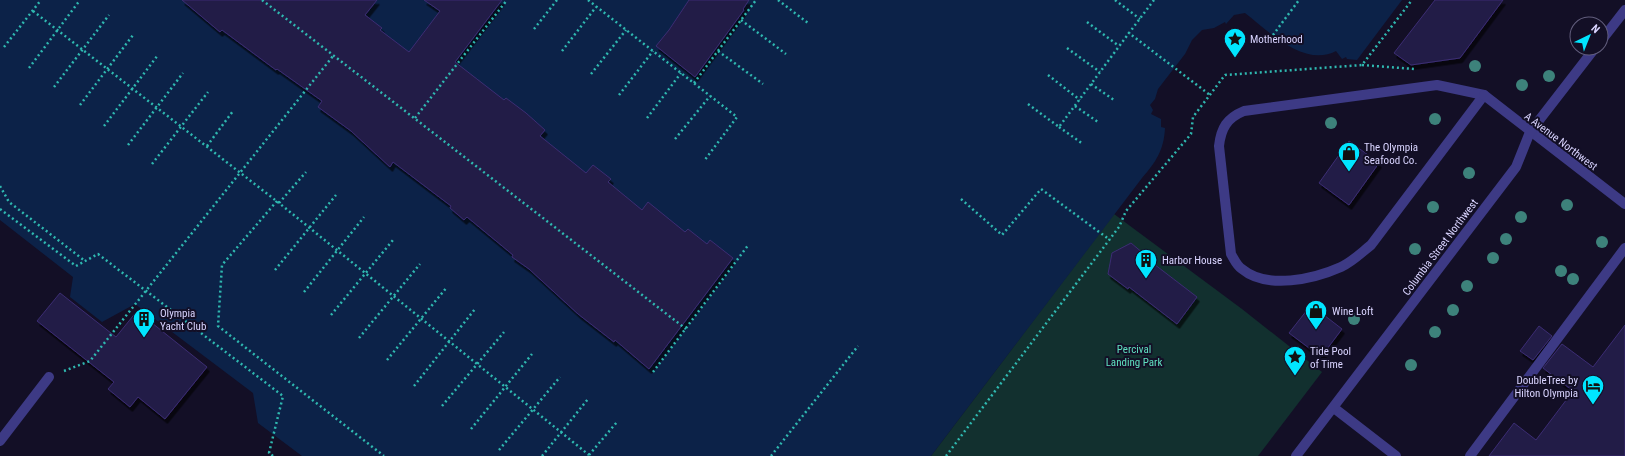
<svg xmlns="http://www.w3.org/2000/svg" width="1625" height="456" viewBox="0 0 1625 456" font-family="'Roboto Condensed',sans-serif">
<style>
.green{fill:#12302f}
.water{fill:#0c2248}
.building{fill:#241b47;stroke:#3b2d73;filter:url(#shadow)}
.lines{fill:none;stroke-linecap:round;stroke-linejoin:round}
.path{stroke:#2fb8b0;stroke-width:2.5;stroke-dasharray:2 3;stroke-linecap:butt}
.lane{stroke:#3d3a85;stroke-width:10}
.street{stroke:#3d3a85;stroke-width:10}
.tree{fill:#3d827b}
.labels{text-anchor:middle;stroke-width:4;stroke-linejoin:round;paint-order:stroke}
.poi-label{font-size:11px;fill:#d9d4ff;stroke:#130f26;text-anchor:start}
.street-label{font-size:11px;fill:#d9d4ff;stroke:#130f26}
.park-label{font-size:11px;fill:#5fe0c0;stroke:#130f26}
</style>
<defs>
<filter id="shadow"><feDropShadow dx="2.5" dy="4.5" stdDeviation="0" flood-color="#0009"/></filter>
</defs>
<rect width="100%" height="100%" fill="#130f26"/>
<polygon class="green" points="1114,214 1242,309 1322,372 1258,456 931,456"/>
<path class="water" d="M0,0H1402L1357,60L1347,59L1346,57L1342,59L1336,51C1305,68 1268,31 1245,13L1234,15L1226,24L1225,22L1214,28L1202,30L1192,40L1185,54L1158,89L1155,99L1150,105L1153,110L1151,114L1161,119V127L1165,128C1164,150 1156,162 1142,178L931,456H302L258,423L253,393L135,304L102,322L70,297L73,277L0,220Z"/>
<g class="building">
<polygon points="182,0 377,0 365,15 382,28 380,30 409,52 440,11 424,0 502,0 455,62 504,100 506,98 526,113 545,130 540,136 586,173 593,165 611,179 608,182 642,210 648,202 685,232 688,229 707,244 710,240 733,258 649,369 615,340 614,342 578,314 529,269 512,257 513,255 467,217 464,220 450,208 451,206 393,162 390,167 351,131 318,107 322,101 277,69 276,70 222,30 220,32"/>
<polygon points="689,0 749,0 743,9 744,10 695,77 656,46 669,30"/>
<polygon points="1435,0 1503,0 1460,58 1411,65 1394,53"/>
<polygon points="1349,141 1379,163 1349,205 1319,183"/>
<polygon points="1131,243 1150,259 1150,261 1197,297 1177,324 1129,287 1128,289 1108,274 1112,253"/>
<polygon points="60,293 116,337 137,311 207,367 165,419 138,397 130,407 108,389 114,382 37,321"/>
<polygon points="1311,305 1342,329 1321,357 1289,333"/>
<polygon points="1625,325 1625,456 1489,456 1514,423 1536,440 1573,391 1543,368 1562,344 1593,367"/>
<polygon points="1539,326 1552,336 1533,360 1520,351"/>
</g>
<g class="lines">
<g class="path">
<polyline points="262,0 686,329"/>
<polyline points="588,0 737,117 704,161"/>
<polyline points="778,0 808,23"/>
<polyline points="1115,0 1140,19"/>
<polyline points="1154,0 1129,33 1210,95"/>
<polyline points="33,11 279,203 589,455"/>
<polyline points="741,20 786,54"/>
<polyline points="1087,22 1119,46"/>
<polyline points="534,29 557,0"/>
<polyline points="1273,35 1299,0"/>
<polyline points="4,47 41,0"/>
<polyline points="1067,48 1100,72"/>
<polyline points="562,51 596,7"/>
<polyline points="718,51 763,84"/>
<polyline points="1362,65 1415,69"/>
<polyline points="29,68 80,0"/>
<polyline points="591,74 626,30"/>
<polyline points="1048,75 1080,100"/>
<polyline points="694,83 756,0"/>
<polyline points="1091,84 1114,100"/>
<polyline points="54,87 109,15"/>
<polyline points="619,95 653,51"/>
<polyline points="1028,104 1059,127 1129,33"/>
<polyline points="80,105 133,35"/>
<polyline points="1075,106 1098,122"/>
<polyline points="415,118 507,0"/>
<polyline points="647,118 681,73"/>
<polyline points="104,126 158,55"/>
<polyline points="1059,127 1083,144"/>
<polyline points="675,139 710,96"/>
<polyline points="128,145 183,73"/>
<polyline points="207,146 233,111"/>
<polyline points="152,164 208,92"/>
<polyline points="0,186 9,202 85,261"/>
<polyline points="961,199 1002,235 1041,189 1110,240"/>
<polyline points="277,201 222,265 218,326 384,456"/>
<polyline points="279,203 306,172"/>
<polyline points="0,209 76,266 98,254 283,396 269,453 273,456"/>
<polyline points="275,270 336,195"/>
<polyline points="304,292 364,217"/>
<polyline points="331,315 393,240"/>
<polyline points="359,338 420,264"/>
<polyline points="387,360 447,287"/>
<polyline points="64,371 90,361 333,56"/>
<polyline points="653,372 749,244"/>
<polyline points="414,386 475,309"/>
<polyline points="442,406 504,332"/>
<polyline points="471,429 532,354"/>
<polyline points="499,450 560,377"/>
<polyline points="589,455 617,422"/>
<polyline points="542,456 588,399"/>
<polyline points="771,456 858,346"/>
<polyline points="946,456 1119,227 1126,211 1191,134 1193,117 1225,75 1362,65 1412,0"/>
</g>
<g class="lane">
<path d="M1437,85L1484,95L1371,245C1361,253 1352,262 1341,267C1314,279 1267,290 1242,269C1237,266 1234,259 1231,254L1219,146C1221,128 1227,118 1244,111Z"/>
<polyline points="1470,456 1625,248"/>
</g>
<g class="street">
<polyline points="1601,41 1625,10"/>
<polyline points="1484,95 1625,204"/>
<polyline points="1334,408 1396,456"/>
<polyline points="0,441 49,377"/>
<polyline points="1296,456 1516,167 1530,132 1595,48"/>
</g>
</g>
<g class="tree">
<circle cx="1475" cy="66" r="6"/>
<circle cx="1549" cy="76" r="6"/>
<circle cx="1522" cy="85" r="6"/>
<circle cx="1435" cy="119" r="6"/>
<circle cx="1331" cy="123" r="6"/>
<circle cx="1469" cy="173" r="6"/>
<circle cx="1567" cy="205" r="6"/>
<circle cx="1433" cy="207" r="6"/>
<circle cx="1521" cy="217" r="6"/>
<circle cx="1506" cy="239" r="6"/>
<circle cx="1602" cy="242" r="6"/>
<circle cx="1415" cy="249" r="6"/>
<circle cx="1493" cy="258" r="6"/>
<circle cx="1561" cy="271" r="6"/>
<circle cx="1573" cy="279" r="6"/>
<circle cx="1467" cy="286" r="6"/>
<circle cx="1453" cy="310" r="6"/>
<circle cx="1354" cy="319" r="6"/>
<circle cx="1435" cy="332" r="6"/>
<circle cx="1411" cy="365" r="6"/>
</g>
<defs>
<g id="sight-pin" transform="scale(1.15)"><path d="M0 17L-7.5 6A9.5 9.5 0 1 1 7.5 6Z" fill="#00e5ff" stroke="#130f26"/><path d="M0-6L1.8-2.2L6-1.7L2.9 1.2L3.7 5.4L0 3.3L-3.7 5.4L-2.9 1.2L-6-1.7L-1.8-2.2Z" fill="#111"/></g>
<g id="shop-pin" transform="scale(1.15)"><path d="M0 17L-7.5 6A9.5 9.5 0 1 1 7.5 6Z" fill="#00e5ff" stroke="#130f26"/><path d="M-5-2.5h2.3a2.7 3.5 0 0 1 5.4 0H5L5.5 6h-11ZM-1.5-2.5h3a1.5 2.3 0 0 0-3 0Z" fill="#111"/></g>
<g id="building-pin" transform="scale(1.15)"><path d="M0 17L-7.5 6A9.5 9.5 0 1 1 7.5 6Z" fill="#00e5ff" stroke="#130f26"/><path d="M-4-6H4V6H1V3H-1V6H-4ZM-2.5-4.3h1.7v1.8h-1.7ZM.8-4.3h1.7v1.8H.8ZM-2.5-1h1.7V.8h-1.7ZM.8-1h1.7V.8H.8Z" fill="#111"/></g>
<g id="hotel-pin" transform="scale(1.15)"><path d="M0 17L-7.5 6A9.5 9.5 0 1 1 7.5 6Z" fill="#00e5ff" stroke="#130f26"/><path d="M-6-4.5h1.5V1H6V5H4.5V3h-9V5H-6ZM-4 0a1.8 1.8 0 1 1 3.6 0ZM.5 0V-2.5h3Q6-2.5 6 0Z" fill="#111"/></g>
</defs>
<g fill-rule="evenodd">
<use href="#sight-pin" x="1235" y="39"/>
<use href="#shop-pin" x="1349" y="153"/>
<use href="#building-pin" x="1146" y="260"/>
<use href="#shop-pin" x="1316" y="311"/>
<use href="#building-pin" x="144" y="319"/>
<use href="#sight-pin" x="1295" y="357"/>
<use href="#hotel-pin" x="1593" y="386"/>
</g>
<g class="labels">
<g class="poi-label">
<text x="1250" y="43">Motherhood</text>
<text x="1364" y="151">The Olympia<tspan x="1364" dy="13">Seafood Co.</tspan></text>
<text x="1162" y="264">Harbor House</text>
<text x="1332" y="315">Wine Loft</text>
<text x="160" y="317">Olympia<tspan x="160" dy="13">Yacht Club</tspan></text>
<text x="1310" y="355">Tide Pool<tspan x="1310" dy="13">of Time</tspan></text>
<text x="1578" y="384" text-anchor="end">DoubleTree by<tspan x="1578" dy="13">Hilton Olympia</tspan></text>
</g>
<g class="street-label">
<text transform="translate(1561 141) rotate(37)" y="4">A Avenue Northwest</text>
<text transform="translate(1440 247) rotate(-53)" y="4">Columbia Street Northwest</text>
</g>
<g class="park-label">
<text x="1134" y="353">Percival<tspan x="1134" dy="13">Landing Park</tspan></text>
</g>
</g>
<g transform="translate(1589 36) rotate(43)"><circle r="19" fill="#130f26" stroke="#625e7d"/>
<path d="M0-3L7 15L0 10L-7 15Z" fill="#00e5ff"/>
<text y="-6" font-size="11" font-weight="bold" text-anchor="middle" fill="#d9d4ff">N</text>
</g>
</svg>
